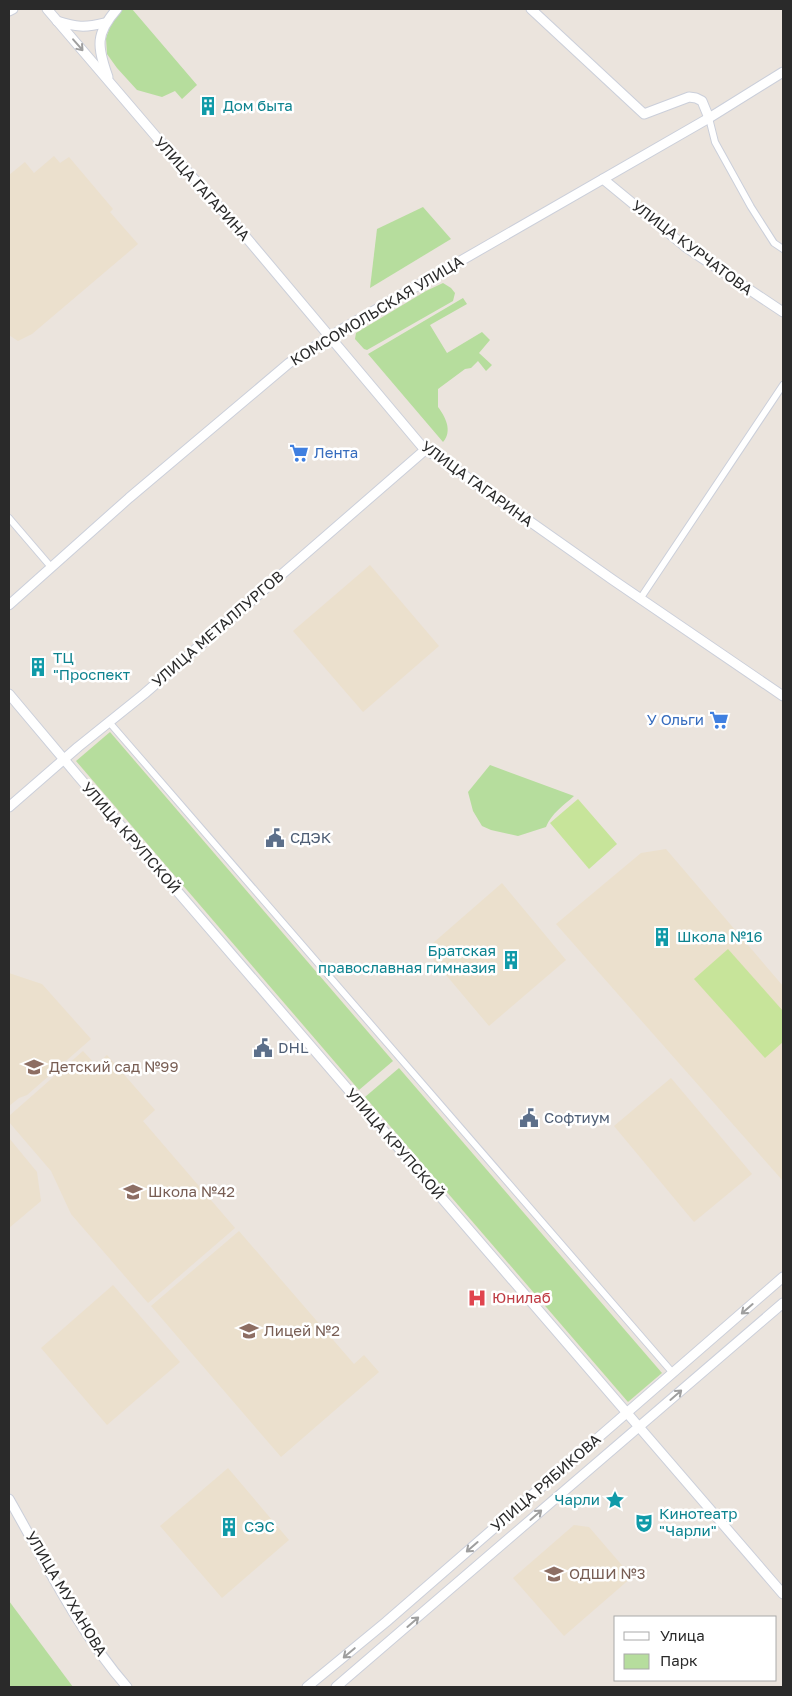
<svg xmlns="http://www.w3.org/2000/svg" width="792" height="1696" viewBox="0 0 792 1696" font-family="'Golos Text',sans-serif">
<style>
.education{fill:#ebe0cd}
.green{fill:#b6dd9d}
.pitch{fill:#c7e49a}
.lines{fill:none;stroke-linecap:round;stroke-linejoin:round}
.street-casing{stroke:#cbcfda;stroke-width:8}
.secondary-casing{stroke:#cbcfda;stroke-width:11}
.street{stroke:#fff;stroke-width:6}
.secondary{stroke:#fff;stroke-width:9}
.oneway{stroke:#9f9f9f}
.labels{text-anchor:middle;stroke-width:5;stroke-linejoin:round;paint-order:stroke}
.culture-label{font-size:15px;fill:#0d838f;stroke:#fff;text-anchor:start}
.street-label{font-size:15px;fill:#2a2a2a;stroke:#fff}
.shop-label{font-size:15px;fill:#366cbe;stroke:#fff;text-anchor:start}
.service-label{font-size:15px;fill:#4e5e75;stroke:#fff;text-anchor:start}
.education-label{font-size:15px;fill:#785e54;stroke:#fff;text-anchor:start}
.health-label{font-size:15px;fill:#be3a42;stroke:#fff;text-anchor:start}
</style>
<rect width="100%" height="100%" fill="#ebe4dd"/>
<g class="education">
<polygon points="54,156 60,163 69,157 113,209 110,212 138,244 32,334 18,341 9,335 9,175 25,162 34,173"/>
<polygon points="370,565 439,646 363,712 293,631"/>
<polygon points="666,849 783,986 783,1181 556,924 641,853"/>
<polygon points="502,883 566,960 489,1026 425,950"/>
<polygon points="9,973 42,984 91,1039 27,1095 19,1098 9,1106"/>
<polygon points="83,1051 96,1065 107,1055 155,1110 143,1121 235,1228 148,1303 71,1214 51,1171 9,1122 9,1116"/>
<polygon points="671,1078 752,1174 694,1222 614,1126"/>
<polygon points="9,1138 37,1172 41,1201 9,1228"/>
<polygon points="239,1231 354,1364 364,1355 379,1372 281,1457 151,1306"/>
<polygon points="113,1285 180,1362 107,1425 41,1348"/>
<polygon points="228,1468 289,1540 222,1598 160,1526"/>
<polygon points="574,1525 589,1527 632,1577 564,1636 513,1578"/>
</g>
<g class="green">
<polygon points="123,9 132,9 197,85 182,99 175,91 162,97 137,90 117,68 107,54 106,38 111,24"/>
<polygon points="423,207 451,239 370,288 377,229"/>
<polygon points="443,283 451,288 455,293 453,301 367,350 364,349 355,339 356,333 426,291"/>
<path d="M463,298L467,304L430,325L447,353L482,332L490,340L479,353L492,365L486,371L478,361L471,368L465,369L438,389V407C445,416 453,431 443,442L368,354Z"/>
<polygon points="110,732 393,1061 359,1090 76,761"/>
<path d="M490,765L574,796C564,805 551,814 546,827L518,836L491,830L482,826L473,811L468,792Z"/>
<polygon points="399,1068 662,1373 628,1402 365,1097"/>
<polygon points="9,1601 73,1687 9,1687"/>
</g>
<g class="pitch">
<polygon points="578,799 617,844 589,869 550,823"/>
<polygon points="728,949 783,1011 783,1042 765,1058 694,979"/>
</g>
<g class="lines">
<g class="street-casing">
<g id="street">
<polyline points="709,118 715,142 751,207 774,243 783,249"/>
<polyline points="9,518 51,567"/>
<polyline points="640,599 783,385"/>
<polyline points="109,722 672,1372"/>
</g>
</g>
<g class="secondary-casing">
<g id="secondary">
<polyline points="47,9 159,140 240,230 425,450 437,456 613,580 783,696"/>
<polyline points="531,9 644,114 689,97 696,98 702,101 709,118"/>
<polyline points="9,11 13,9"/>
<path d="M57,21C76,27 85,28 104,23"/>
<path d="M108,77C97,46 95,34 117,9"/>
<polyline points="603,179 687,248 783,312"/>
<polyline points="9,605 129,498 289,363 344,328 709,118 783,72"/>
<polyline points="9,694 78,776 783,1594"/>
<polyline points="9,807 78,747 144,694 425,450"/>
<path d="M9,1499C45,1562 79,1632 127,1687"/>
<polyline points="307,1687 386,1622 783,1277"/>
<polyline points="336,1687 783,1303"/>
</g>
</g>
<use href="#street" class="street"/>
<use href="#secondary" class="secondary"/>
</g>
<defs><path id="oneway-shaft" d="M-6 0H5M1.5-3L5.5 0L1.5 3" fill="none" stroke-width="1.6" stroke-linecap="round" stroke-linejoin="round" transform="scale(1.25)"/></defs>
<g class="oneway">
<use href="#oneway-shaft" transform="translate(78 45) rotate(49)"/>
<use href="#oneway-shaft" transform="translate(747 1309) rotate(139)"/>
<use href="#oneway-shaft" transform="translate(676 1395) rotate(-41)"/>
<use href="#oneway-shaft" transform="translate(536 1515) rotate(-41)"/>
<use href="#oneway-shaft" transform="translate(472 1547) rotate(139)"/>
<use href="#oneway-shaft" transform="translate(413 1622) rotate(-41)"/>
<use href="#oneway-shaft" transform="translate(349 1653) rotate(140)"/>
</g>
<defs>
<g id="building-bare" transform="scale(1.5)"><path d="M-4-6H4V6H1V3H-1V6H-4ZM-2.5-4.3h1.7v1.8h-1.7ZM.8-4.3h1.7v1.8H.8ZM-2.5-1h1.7V.8h-1.7ZM.8-1h1.7V.8H.8Z" fill="#0f9aa8" stroke="#fff" stroke-width="2.5" paint-order="stroke"/></g>
<g id="supermarket-bare" transform="scale(1.5)"><path d="M-6-5.5h2.5l.6 2H6L4.5 2H-2.5L-4.4-4H-6ZM-1.5 3.2a1.3 1.3 0 1 0 .1 0ZM3 3.2a1.3 1.3 0 1 0 .1 0Z" fill="#3f7fe0" stroke="#fff" stroke-width="2.5" paint-order="stroke"/></g>
<g id="civic-bare" transform="scale(1.5)"><path d="M-.6-6.5H3V-4.5H.6V-3L4-1V1h2V6H-6V1h2V-1L-.6-3ZM-1.2 2.5V6h2.4V2.5Z" fill="#5c6f8a" stroke="#fff" stroke-width="2.5" paint-order="stroke"/></g>
<g id="school-bare" transform="scale(1.5)"><path d="M0-5L7-2L0 1L-7-2ZM-4 1L0 2.5L4 1V4Q0 6-4 4Z" fill="#8d6e63" stroke="#fff" stroke-width="2.5" paint-order="stroke"/></g>
<g id="hospital-bare" transform="scale(1.5)"><path d="M-5-5h3v3.5h4V-5h3V5h-3V1.5h-4V5h-3Z" fill="#e0444e" stroke="#fff" stroke-width="2.5" paint-order="stroke"/></g>
<g id="sight-bare" transform="scale(1.5)"><path d="M0-6L1.8-2.2L6-1.7L2.9 1.2L3.7 5.4L0 3.3L-3.7 5.4L-2.9 1.2L-6-1.7L-1.8-2.2Z" fill="#0f9aa8" stroke="#fff" stroke-width="2.5" paint-order="stroke"/></g>
<g id="theatre-bare" transform="scale(1.5)"><path d="M-5-5.5Q0-4 5-5.5V0Q5 5 0 6Q-5 5-5 0ZM-3.3-2.5H-1v1.5H-3.3ZM1-2.5H3.3v1.5H1ZM-2.8 1Q0 5.5 2.8 1Z" fill="#0f9aa8" stroke="#fff" stroke-width="2.5" paint-order="stroke"/></g>
</defs>
<g fill-rule="evenodd">
<use href="#building-bare" x="208" y="106"/>
<use href="#supermarket-bare" x="299" y="453"/>
<use href="#building-bare" x="38" y="667"/>
<use href="#supermarket-bare" x="719" y="720"/>
<use href="#civic-bare" x="275" y="838"/>
<use href="#building-bare" x="662" y="937"/>
<use href="#building-bare" x="511" y="960"/>
<use href="#civic-bare" x="263" y="1048"/>
<use href="#school-bare" x="34" y="1067"/>
<use href="#civic-bare" x="529" y="1118"/>
<use href="#school-bare" x="133" y="1192"/>
<use href="#hospital-bare" x="477" y="1298"/>
<use href="#school-bare" x="249" y="1331"/>
<use href="#sight-bare" x="615" y="1500"/>
<use href="#theatre-bare" x="644" y="1523"/>
<use href="#building-bare" x="229" y="1527"/>
<use href="#school-bare" x="554" y="1574"/>
</g>
<g class="labels">
<g class="culture-label">
<text x="223" y="111">Дом быта</text>
<text x="53" y="663">ТЦ<tspan x="53" dy="17">"Проспект</tspan></text>
<text x="677" y="942">Школа №16</text>
<text x="496" y="956" text-anchor="end">Братская<tspan x="496" dy="17">православная гимназия</tspan></text>
<text x="600" y="1505" text-anchor="end">Чарли</text>
<text x="659" y="1519">Кинотеатр<tspan x="659" dy="17">"Чарли"</tspan></text>
<text x="244" y="1532">СЭС</text>
</g>
<g class="street-label">
<text transform="translate(202 189) rotate(48)" y="5">УЛИЦА ГАГАРИНА</text>
<text transform="translate(692 248) rotate(37)" y="5">УЛИЦА КУРЧАТОВА</text>
<text transform="translate(377 311) rotate(-31)" y="5">КОМСОМОЛЬСКАЯ УЛИЦА</text>
<text transform="translate(477 484) rotate(36)" y="5">УЛИЦА ГАГАРИНА</text>
<text transform="translate(218 629) rotate(-41)" y="5">УЛИЦА МЕТАЛЛУРГОВ</text>
<text transform="translate(131 838) rotate(49)" y="5">УЛИЦА КРУПСКОЙ</text>
<text transform="translate(395 1144) rotate(49)" y="5">УЛИЦА КРУПСКОЙ</text>
<text transform="translate(546 1483) rotate(-41)" y="5">УЛИЦА РЯБИКОВА</text>
<text transform="translate(66 1594) rotate(59)" y="5">УЛИЦА МУХАНОВА</text>
</g>
<g class="shop-label">
<text x="314" y="458">Лента</text>
<text x="704" y="725" text-anchor="end">У Ольги</text>
</g>
<g class="service-label">
<text x="290" y="843">СДЭК</text>
<text x="278" y="1053">DHL</text>
<text x="544" y="1123">Софтиум</text>
</g>
<g class="education-label">
<text x="49" y="1072">Детский сад №99</text>
<text x="148" y="1197">Школа №42</text>
<text x="264" y="1336">Лицей №2</text>
<text x="569" y="1579">ОДШИ №3</text>
</g>
<g class="health-label">
<text x="492" y="1303">Юнилаб</text>
</g>
</g>
<rect width="792" height="1696" fill="none" stroke="#2a2a2a" stroke-width="20"/>
<rect x="614" y="1616" width="162" height="65" fill="#ffffff" stroke="#aaaaaa"/>
<rect x="624" y="1632" width="25" height="8" fill="#ffffff" stroke="#aaaaaa"/>
<text x="660" y="1641" font-size="15" fill="#2a2a2a">Улица</text>
<rect x="624" y="1654" width="25" height="15" fill="#b6dd9d" stroke="#aaaaaa"/>
<text x="660" y="1666" font-size="15" fill="#2a2a2a">Парк</text>
</svg>
